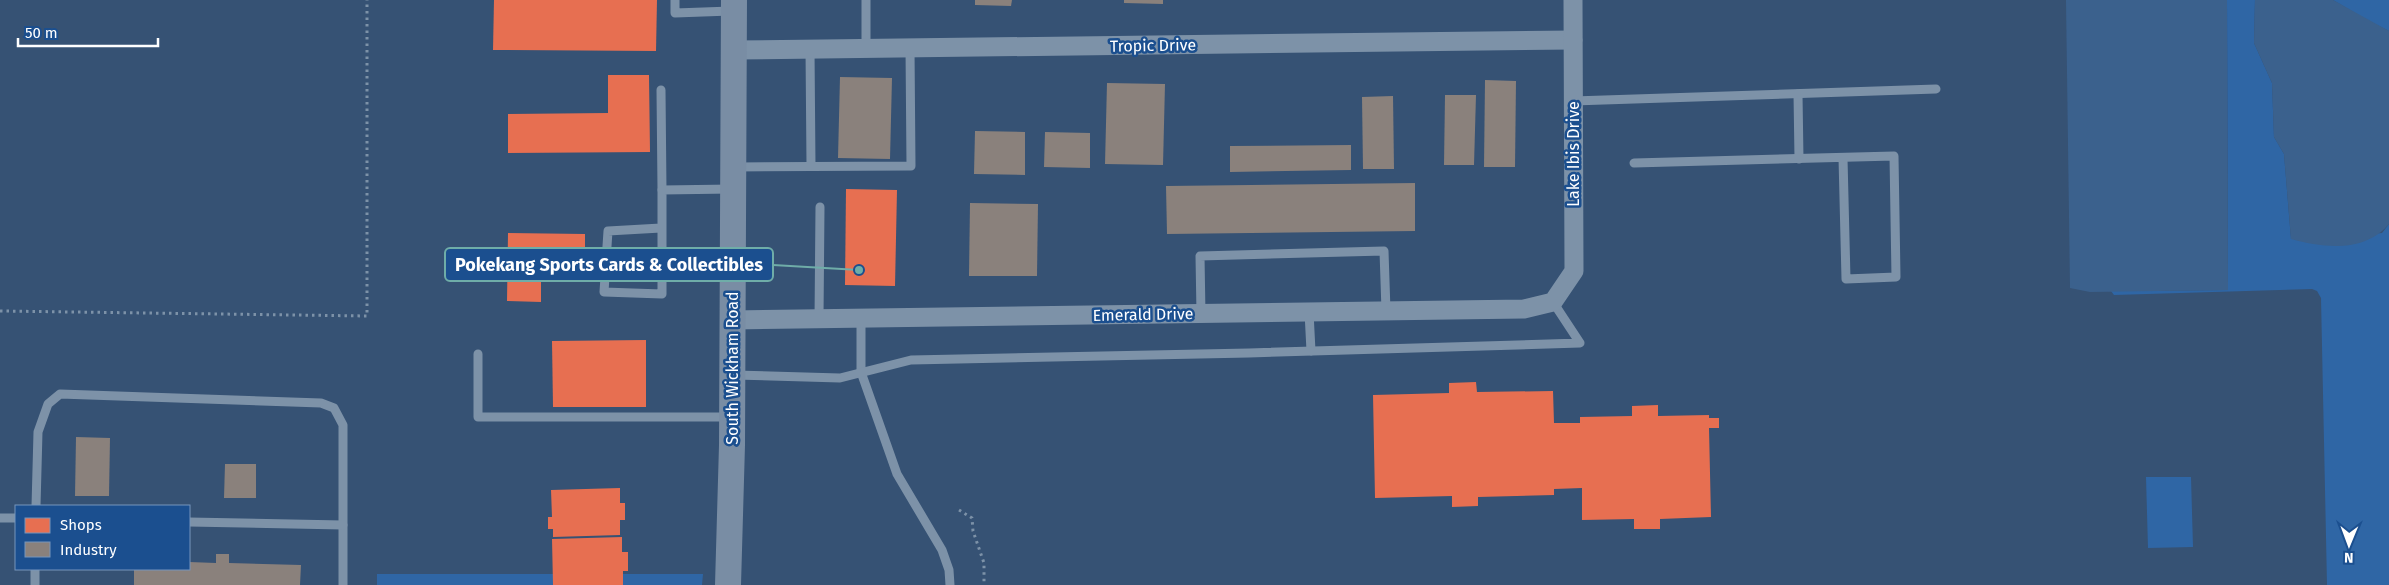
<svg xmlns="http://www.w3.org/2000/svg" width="2389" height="585" viewBox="0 0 2389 585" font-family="'Fira Sans',sans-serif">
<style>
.green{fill:#2f66a5}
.water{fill:#3b618d}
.shops{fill:#e76f51}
.industry{fill:#8a817c}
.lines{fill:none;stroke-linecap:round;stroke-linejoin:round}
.path{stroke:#7d92a8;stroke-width:3;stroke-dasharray:2.5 4;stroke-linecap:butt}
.lane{stroke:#7d92a8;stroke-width:9}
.street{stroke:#7d92a8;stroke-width:19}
.secondary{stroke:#798da4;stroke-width:26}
.labels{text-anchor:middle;stroke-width:5;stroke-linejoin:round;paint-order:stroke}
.street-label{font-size:16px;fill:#fff;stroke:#1b4f8f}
.leader{fill:none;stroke:#6fada8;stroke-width:2}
.callout-dot{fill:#6fada8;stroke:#1b4f8f;stroke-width:2}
.callout{fill:#1b4f8f;stroke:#6fada8;stroke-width:2}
.callout-label{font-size:18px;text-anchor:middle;font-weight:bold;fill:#fff}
</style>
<rect width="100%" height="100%" fill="#365274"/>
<g class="green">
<polygon points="2227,0 2255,0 2254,43 2272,83 2274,137 2284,154 2291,239 2382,233 2389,224 2389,585 2327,585 2321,298 2317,291 2312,289 2114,295 2111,291 2228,290"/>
<polygon points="2333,0 2389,0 2389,31 2365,19"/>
<polygon points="2146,477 2191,477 2193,547 2148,548"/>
<polygon points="377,574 703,574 702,585 377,585"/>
</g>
<g class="water">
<polygon points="2066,0 2227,0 2228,290 2090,292 2070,288"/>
<path d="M2255,0H2333L2389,31V224C2364,253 2324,248 2291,239L2284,154L2274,137L2272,83L2254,43Z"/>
</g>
<g class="shops">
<polygon points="494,0 657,0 656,51 493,50"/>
<polygon points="608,75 649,75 650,152 508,153 508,114 608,113"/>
<polygon points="846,189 897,190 895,286 845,285"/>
<polygon points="508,233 585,234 585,282 541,281 541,302 507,301"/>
<polygon points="646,340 646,407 553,407 552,341"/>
<polygon points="1476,382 1477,392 1553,391 1554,423 1580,423 1580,417 1632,416 1632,406 1658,405 1658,416 1709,415 1709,418 1719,418 1719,428 1709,428 1711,517 1660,519 1660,529 1634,529 1634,519 1582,520 1582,488 1554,489 1554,495 1478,497 1478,506 1452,507 1452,496 1375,498 1373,395 1449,393 1449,383"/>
<polygon points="620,488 620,503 625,503 625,520 620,520 620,535 553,537 553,529 548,529 548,517 552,517 551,490"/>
<polygon points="622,537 622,552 628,552 628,571 623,571 623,585 553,585 552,539"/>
</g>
<g class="industry">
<polygon points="975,0 1012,0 1011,6 975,5"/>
<polygon points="1124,0 1163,0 1163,4 1124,3"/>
<polygon points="840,77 892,78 890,159 838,158"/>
<polygon points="1485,80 1516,81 1515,167 1484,167"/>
<polygon points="1107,83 1165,84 1163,165 1105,164"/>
<polygon points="1445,95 1476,95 1474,165 1444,165"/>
<polygon points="1393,96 1394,169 1363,169 1362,97"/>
<polygon points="975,131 1025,132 1025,175 974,174"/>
<polygon points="1045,132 1090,133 1090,168 1044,167"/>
<polygon points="1351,145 1351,170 1230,172 1230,146"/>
<polygon points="1415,183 1415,231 1167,234 1166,186"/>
<polygon points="970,203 1038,204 1037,276 969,276"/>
<polygon points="76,437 110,438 109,496 75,496"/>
<polygon points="225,464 256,464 256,498 224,498"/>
<polygon points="216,554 229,554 229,563 301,565 300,585 134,585 134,569 189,569 189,562 216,563"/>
</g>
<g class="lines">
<g class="path">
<polyline points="0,311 367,316 367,0"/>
<polyline points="959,510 972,518 973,531 984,563 984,585"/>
</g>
<g class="lane">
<polyline points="675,0 675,13 731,11"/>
<polyline points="866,0 866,48"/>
<polyline points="810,49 811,166"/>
<polyline points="661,90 662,190"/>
<polyline points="1798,94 1799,159"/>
<polyline points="1573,101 1936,89"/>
<polyline points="1634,163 1894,156 1896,277 1846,279 1843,158"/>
<polyline points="736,167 911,166 910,48"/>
<polyline points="661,228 608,231 604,292 662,294 662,190 732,189"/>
<polyline points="1309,312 1311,351"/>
<polyline points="1201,314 1200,256 1384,251 1386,311"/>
<polyline points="861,318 861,372 897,474 942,550 949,570 950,585"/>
<polyline points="819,319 820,207"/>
<polyline points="478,354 478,417 729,417"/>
<polyline points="734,375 840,378 911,360 1249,353 1580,343 1553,302"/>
<polyline points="36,506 38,432 48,404 60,394 321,403 334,408 343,425 343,585"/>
<polyline points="0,518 16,518"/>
<polyline points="189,522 343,525"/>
<polyline points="35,585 35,569"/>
</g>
<g class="street">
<polyline points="733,50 1573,40"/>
<polyline points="732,320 1524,309 1553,302 1574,271 1573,0"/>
</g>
<polyline class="secondary" points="728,585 732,445 734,0"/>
</g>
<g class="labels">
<g class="street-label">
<text transform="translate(1153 45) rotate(-1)" y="6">Tropic Drive</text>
<text transform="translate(1573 154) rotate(-90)" y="6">Lake Ibis Drive</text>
<text transform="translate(1143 314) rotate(-1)" y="6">Emerald Drive</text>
<text transform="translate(732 368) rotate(-90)" y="6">South Wickham Road</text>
</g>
</g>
<path class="leader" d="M859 270L773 265"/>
<circle class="callout-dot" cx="859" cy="270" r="5"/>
<rect class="callout" x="445" y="248" width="328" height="33" rx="5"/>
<g class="callout-label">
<text x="609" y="271">Pokekang Sports Cards &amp; Collectibles</text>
</g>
<rect x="15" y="505" width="175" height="65" fill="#1b4f8f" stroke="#7695bc"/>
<rect x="25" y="518" width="25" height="15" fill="#e76f51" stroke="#7695bc"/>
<text x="60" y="530" font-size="15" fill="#ffffff">Shops</text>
<rect x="25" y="542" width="25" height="15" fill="#8a817c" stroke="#7695bc"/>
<text x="60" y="555" font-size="15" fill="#ffffff">Industry</text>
<g transform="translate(2349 545) rotate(181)" stroke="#1b4f8f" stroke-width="4" paint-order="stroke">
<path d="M0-4L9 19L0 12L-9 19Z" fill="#ffffff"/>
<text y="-8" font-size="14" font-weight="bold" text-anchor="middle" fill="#ffffff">N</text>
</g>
<path d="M18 38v8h140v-8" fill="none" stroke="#ffffff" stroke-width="2.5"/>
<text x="25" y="38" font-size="15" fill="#ffffff" stroke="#1b4f8f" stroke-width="4" paint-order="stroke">50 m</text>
</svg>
